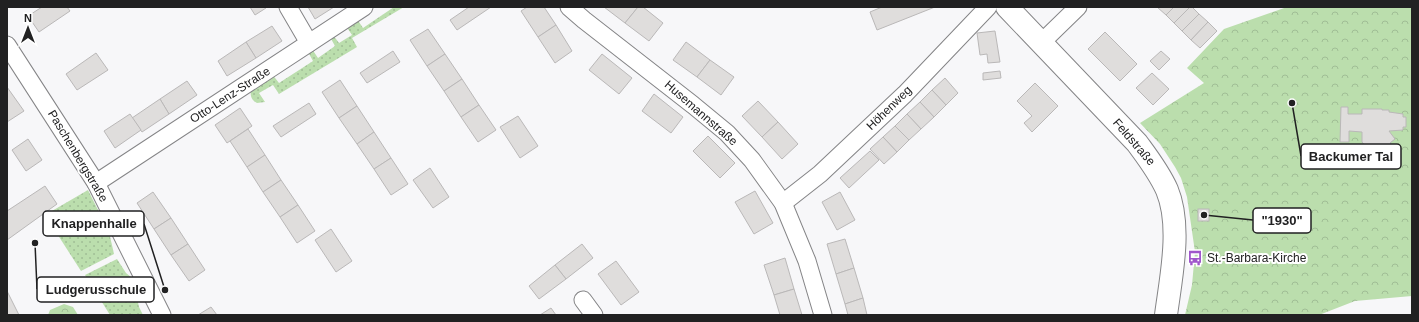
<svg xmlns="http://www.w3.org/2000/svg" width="1419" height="322" viewBox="0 0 1419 322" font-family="Arial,sans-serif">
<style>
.grass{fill:url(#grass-dots)}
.park{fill:url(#park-crowns)}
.building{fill:#dfdddc;stroke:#bab8b8}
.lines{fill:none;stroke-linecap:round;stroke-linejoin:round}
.minor-casing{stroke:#848486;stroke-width:19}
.major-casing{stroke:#848486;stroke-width:24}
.minor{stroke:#fff;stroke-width:17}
.major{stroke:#fff;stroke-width:22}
.labels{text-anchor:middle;stroke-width:4;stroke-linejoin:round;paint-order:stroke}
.street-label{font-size:12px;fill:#212122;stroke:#fff}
.poi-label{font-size:12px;fill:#212122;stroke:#fff;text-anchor:start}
.leader{fill:none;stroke:#212122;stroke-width:1.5}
.callout-dot{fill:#212122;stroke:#fff;stroke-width:1.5}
.callout{fill:#fff;stroke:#212122;stroke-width:1.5}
.callout-label{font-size:13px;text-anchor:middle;font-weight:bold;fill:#212122}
</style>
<defs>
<pattern id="grass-dots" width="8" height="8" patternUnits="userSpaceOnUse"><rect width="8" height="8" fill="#bbdead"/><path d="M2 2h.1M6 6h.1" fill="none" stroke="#a0be95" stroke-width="1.8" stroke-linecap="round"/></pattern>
<pattern id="park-crowns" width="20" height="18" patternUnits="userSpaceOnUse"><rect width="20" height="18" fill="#bbdead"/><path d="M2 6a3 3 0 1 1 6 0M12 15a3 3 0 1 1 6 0" fill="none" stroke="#a0be95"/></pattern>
</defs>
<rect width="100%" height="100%" fill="#f7f7f9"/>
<g class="grass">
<path d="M394,7H404L352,38L357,47L279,94L273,85L259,93L265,102L257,103C251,100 250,95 251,89L272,74L279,83L313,61L308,52L312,49L318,58L335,46L330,37L333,35L339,43L352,35L346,26L357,19L363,28Z"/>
<polygon points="88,190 109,232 114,254 81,271 45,215"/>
<polygon points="117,259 126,273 131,277 134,284 139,307 143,315 110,315 85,275"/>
</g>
<g class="park">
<polygon points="1287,7 1412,7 1412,296 1355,301 1319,315 1185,315 1192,285 1195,252 1187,197 1181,178 1175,167 1160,144 1140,123 1204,83 1187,68 1224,29"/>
<polygon points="64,304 73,307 78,315 48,315 50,310"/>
</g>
<g class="building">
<polygon points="42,7 67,7 70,11 39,32 28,16"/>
<polygon points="250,7 266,7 266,8 255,15"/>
<polygon points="308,7 334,7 315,19"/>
<polygon points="469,7 491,7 457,30 450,20"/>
<polygon points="527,7 544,7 556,25 538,37 521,11"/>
<polygon points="604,7 638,7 625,23"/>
<polygon points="638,7 643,7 663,23 649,41 625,23"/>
<polygon points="882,7 935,7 877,30 870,12"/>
<polygon points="1157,7 1174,7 1166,15"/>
<polygon points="1174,7 1190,7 1174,23 1166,15"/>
<polygon points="1190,7 1192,7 1199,14 1182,31 1174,23"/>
<polygon points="1199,14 1208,22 1191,40 1182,31"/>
<polygon points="1208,22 1217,31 1200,48 1191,40"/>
<polygon points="556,25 572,51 555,63 538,37"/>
<polygon points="272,26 282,41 256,58 246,42"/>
<polygon points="428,29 445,54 427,66 410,40"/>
<polygon points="995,31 1000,62 988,63 987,54 980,55 977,33"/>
<polygon points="1105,32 1137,64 1120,81 1088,49"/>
<polygon points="246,42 256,58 227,76 218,61"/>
<polygon points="686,42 710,60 697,77 673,60"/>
<polygon points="393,51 400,62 367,83 360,73"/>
<polygon points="1161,51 1170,59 1159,70 1150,61"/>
<polygon points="96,53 108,70 77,90 66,74"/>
<polygon points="445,54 462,79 444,91 427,66"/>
<polygon points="602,54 632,78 619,94 589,70"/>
<polygon points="710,60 734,77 721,95 697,77"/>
<polygon points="1000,71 1001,78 983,80 983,73"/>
<polygon points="1152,73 1169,89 1153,105 1136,88"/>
<polygon points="945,78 958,93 946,105 932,90"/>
<polygon points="462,79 479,105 461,117 444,91"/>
<polygon points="340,80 357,106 339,118 322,92"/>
<polygon points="187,81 197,95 169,114 160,99"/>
<polygon points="1035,83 1058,106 1032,132 1024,123 1032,116 1017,101"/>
<polygon points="7,87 24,111 7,122"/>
<polygon points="932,90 946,105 934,117 920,102"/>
<polygon points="654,94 683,117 671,133 642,111"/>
<polygon points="160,99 169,114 142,132 132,118"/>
<polygon points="758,101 778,122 762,137 742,116"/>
<polygon points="920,102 934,117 921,129 907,114"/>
<polygon points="309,103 316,114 281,137 273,126"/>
<polygon points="479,105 496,130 478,142 461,117"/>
<polygon points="357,106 374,132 357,144 339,118"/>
<polygon points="1341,107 1348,107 1348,114 1362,114 1362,109 1382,109 1382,110 1389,110 1389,112 1403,114 1403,117 1406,117 1406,127 1403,127 1403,130 1389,131 1395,139 1390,143 1392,145 1390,150 1395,154 1383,165 1362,142 1362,132 1349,131 1349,142 1340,142"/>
<polygon points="240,108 252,126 227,143 215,125"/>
<polygon points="130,114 141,130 115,148 104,131"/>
<polygon points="907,114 921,129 909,140 895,126"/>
<polygon points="518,116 538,146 520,158 500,127"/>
<polygon points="778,122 798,144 782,159 762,137"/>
<polygon points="895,126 909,140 897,152 883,137"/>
<polygon points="248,129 265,155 247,167 230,141"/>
<polygon points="374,132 391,158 374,169 357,144"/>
<polygon points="708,136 735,163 720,178 693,151"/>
<polygon points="883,137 897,152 884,164 870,149"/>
<polygon points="28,139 42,160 26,171 12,150"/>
<polygon points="870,151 879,160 849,188 840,178"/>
<polygon points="265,155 281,180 263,192 247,167"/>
<polygon points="391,158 408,184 391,195 374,169"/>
<polygon points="430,168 449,197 433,208 413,180"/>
<polygon points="281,180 298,205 280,217 263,192"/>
<polygon points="45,186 57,204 7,240 7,211"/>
<polygon points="755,191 773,223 754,234 735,202"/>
<polygon points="153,192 171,218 154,229 137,203"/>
<polygon points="840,192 855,220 837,230 822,202"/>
<polygon points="298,205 315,231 297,243 280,217"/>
<rect x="1198" y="209" width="11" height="12"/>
<polygon points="171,218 188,244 171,255 154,229"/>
<polygon points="331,229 352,261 336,272 315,240"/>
<polygon points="845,239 854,268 836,274 827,244"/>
<polygon points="188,244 205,270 189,281 171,255"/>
<polygon points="582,244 593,258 566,279 555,265"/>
<polygon points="785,258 794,289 774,295 764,265"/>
<polygon points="616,261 639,292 621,305 598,274"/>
<polygon points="555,265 566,279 539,299 529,286"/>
<polygon points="854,268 863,298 845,304 836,274"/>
<polygon points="794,289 802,315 780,315 774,295"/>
<polygon points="7,291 19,315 7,315"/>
<polygon points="863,298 867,315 848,315 845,304"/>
<polygon points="211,307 217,315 198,315"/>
<polygon points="551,308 556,315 540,315"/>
</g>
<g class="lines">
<g class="minor-casing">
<g id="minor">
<polyline points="288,7 309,43"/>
<polyline points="569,7 584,20 693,105 727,133 752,160 783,203 807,261 823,315"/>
<polyline points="1041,43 1078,7"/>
<polyline points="7,45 96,183 162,315"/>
<polyline points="96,183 364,7"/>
<polyline points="783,203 820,174 905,94 988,7"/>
<polyline points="583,300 594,315"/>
</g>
</g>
<g class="major-casing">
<path id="major" d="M1007,7L1137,143C1148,158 1159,172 1167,190C1182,226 1171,277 1166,315"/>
</g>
<use href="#minor" class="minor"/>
<use href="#major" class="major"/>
</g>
<defs>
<g id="bus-bare" transform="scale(1.2)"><path d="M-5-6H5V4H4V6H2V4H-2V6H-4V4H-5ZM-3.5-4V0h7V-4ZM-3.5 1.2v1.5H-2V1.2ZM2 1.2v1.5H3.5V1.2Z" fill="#9f57cb" stroke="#fff" stroke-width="2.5" paint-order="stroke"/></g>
</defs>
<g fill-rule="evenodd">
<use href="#bus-bare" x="1195" y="258"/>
</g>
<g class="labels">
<g class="street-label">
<text transform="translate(230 95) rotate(-33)" y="4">Otto-Lenz-Straße</text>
<text transform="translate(889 108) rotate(-44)" y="4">Höhenweg</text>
<text transform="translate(701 113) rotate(41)" y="4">Husemannstraße</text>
<text transform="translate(1134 142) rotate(49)" y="4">Feldstraße</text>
<text transform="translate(78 156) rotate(59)" y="4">Paschenbergstraße</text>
</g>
<g class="poi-label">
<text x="1207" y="262">St.-Barbara-Kirche</text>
</g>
</g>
<path class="leader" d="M1292 103L1301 156M1204 215L1253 220M165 290L144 224M35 243L37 289"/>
<g class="callout-dot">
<circle cx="1292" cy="103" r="4"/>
<circle cx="1204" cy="215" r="4"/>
<circle cx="165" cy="290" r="4"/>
<circle cx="35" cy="243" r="4"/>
</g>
<g class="callout">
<rect x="1301" y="144" width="100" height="25" rx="4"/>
<rect x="1253" y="208" width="58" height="25" rx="4"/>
<rect x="43" y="211" width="101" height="25" rx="4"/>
<rect x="37" y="277" width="117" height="25" rx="4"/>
</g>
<g class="callout-label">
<text x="1351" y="161">Backumer Tal</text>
<text x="1282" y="225">"1930"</text>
<text x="94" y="228">Knappenhalle</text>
<text x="96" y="294">Ludgerusschule</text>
</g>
<rect width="1419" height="322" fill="none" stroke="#212122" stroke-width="16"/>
<g transform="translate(28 28)" stroke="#ffffff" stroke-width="3" paint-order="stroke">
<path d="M0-3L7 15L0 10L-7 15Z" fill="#212122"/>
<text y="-6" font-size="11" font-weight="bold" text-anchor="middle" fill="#212122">N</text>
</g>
</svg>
